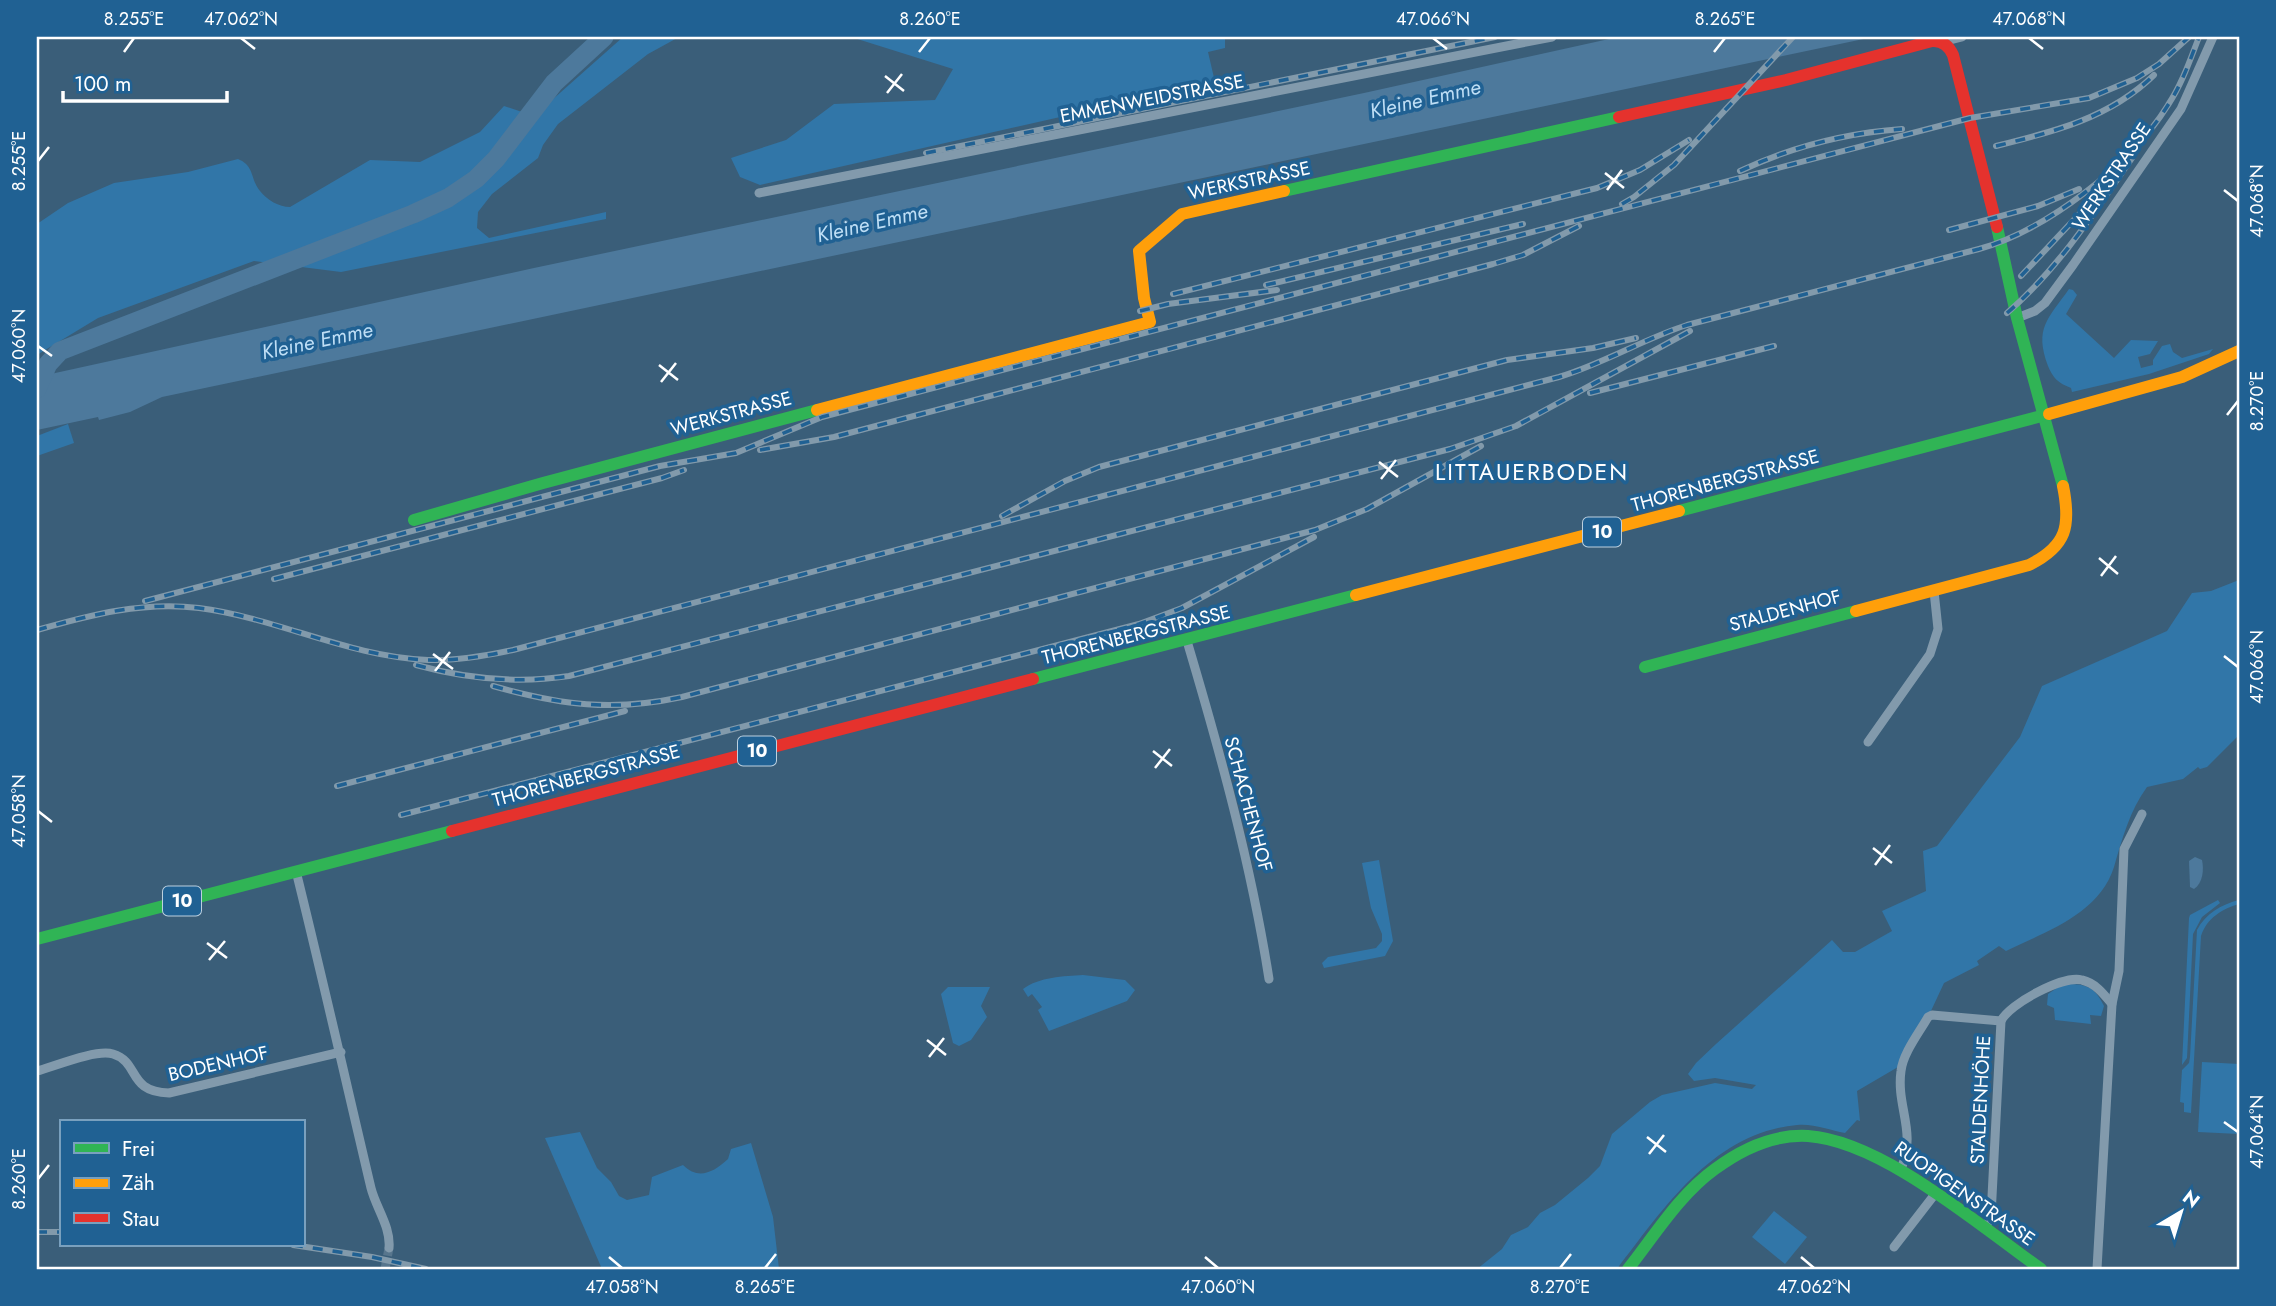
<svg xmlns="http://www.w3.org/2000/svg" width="2276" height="1306" viewBox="0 0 2276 1306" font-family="Jost,sans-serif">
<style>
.green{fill:#3176a8}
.water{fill:#4d799c}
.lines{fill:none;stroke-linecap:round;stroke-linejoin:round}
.river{stroke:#4d799c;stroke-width:19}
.street-tunnel{stroke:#58768d;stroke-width:9;stroke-dasharray:9 4.5;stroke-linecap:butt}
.street{stroke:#829aac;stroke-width:9}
.fast{stroke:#30b455;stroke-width:12}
.slow{stroke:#ff9f0a;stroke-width:12}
.jam{stroke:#e5322d;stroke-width:12}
.rail-casing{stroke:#829aab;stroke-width:6}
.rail{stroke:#206193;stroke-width:3.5;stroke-dasharray:10;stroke-linecap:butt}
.ticks{fill:none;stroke:#fff;stroke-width:2.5}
.labels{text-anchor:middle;stroke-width:7;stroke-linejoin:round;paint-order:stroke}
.shield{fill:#206193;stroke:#bcd0df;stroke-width:2}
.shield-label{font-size:18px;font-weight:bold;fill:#fff}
.street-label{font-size:19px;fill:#fff;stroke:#206193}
.water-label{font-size:21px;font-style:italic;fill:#bedef5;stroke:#206193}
.quarter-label{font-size:23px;letter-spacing:2px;fill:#fff;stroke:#206193}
.neatline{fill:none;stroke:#fff;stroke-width:2.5}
.ticks-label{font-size:18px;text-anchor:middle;fill:#fff}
</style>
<rect width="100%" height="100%" fill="#3a5e79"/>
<g class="green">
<path d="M623,37H679L648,54L558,124L543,145L538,158L492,194L478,212L477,228L489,238L606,212V219L341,272L254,261L98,318L37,355V224L68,203L114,183L188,172L238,159C255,166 250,179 260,191C267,200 279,207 290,207L370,160L420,162L480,132L504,106L534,116Z"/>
<polygon points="851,37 1225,37 1225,48 1208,52 1215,82 760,185 740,177 731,158 786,140 834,104 935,100 953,69"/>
<path d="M2069,289L2073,290L2077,295L2066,314L2114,358L2131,340L2158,341L2150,354L2138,357L2141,368L2153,365V360L2162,346L2170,344L2173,352L2182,358L2213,349L2209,354L2149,374L2072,392L2071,388C2058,383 2053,378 2048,366C2034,328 2048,319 2069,289Z"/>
<polygon points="68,424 74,443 37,456 37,436"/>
<path d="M2239,580V735L2207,767L2200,769L2198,767L2183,779L2147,787C2130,810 2122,839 2114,867C2099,914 2047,931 2006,951L1999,946L1977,961L1979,965L1944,983L1930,1013L1898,1067L1857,1091L1860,1121L1857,1120L1845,1133C1830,1130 1812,1123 1797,1125C1713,1133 1664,1208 1617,1269H1477L1502,1249L1511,1235L1528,1227L1540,1213L1555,1205L1588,1178L1600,1166L1612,1134L1650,1102L1662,1095L1715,1083L1752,1089L1756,1085L1715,1078L1694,1081L1688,1074L1696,1063L1716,1044L1832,940L1843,952H1855L1892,931L1882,911L1926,891L1923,851L1937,846L2020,737L2042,686L2167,631L2192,593L2211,591Z"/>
<polygon points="1379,860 1393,941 1385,956 1324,968 1322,963 1328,957 1376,948 1382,941 1382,934 1371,908 1362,863"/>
<polygon points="2218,900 2220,903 2202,917 2193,934 2187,1058 2182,1065 2189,918 2190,915"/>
<path d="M2239,900V904C2222,909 2207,918 2201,936L2191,1113L2184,1112V1103L2180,1102L2182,1070L2189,1063L2190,1057L2197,930C2205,914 2222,904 2239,900Z"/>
<path d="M1083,975L1125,980L1135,990L1127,1001L1049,1031L1038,1010L1042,1007L1032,994L1028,997L1023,989C1039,977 1064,976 1083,975Z"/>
<path d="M2063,984C2085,984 2094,985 2104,1006L2101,1016L2090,1015L2091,1024L2055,1020L2054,1008L2047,1005L2048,994Z"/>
<polygon points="948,987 990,987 981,1006 987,1017 971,1040 959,1046 953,1043 941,994"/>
<polygon points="2202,1062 2239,1064 2239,1134 2198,1132"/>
<path d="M580,1132L597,1168L611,1182L619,1196L627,1200L649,1195L652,1177L683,1165C698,1180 713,1173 728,1159L731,1149L751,1143L773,1217L779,1269H602L545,1138Z"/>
<polygon points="1774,1211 1807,1237 1785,1264 1752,1237"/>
</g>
<g class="water">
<polygon points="1618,37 1873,37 162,397 130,412 99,420 98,417 37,430 37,377 534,268 1364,93"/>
<path d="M2195,857L2202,860C2204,870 2203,883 2194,889L2190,887L2189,861Z"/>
</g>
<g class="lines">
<polyline class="river" points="37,389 48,364 60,351 413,214 448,198 476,179 496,159 554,83 604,37"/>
<polyline class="street-tunnel" points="385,1269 389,1248"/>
<g class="street">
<polyline points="1945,44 1950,40 1962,37"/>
<polyline points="759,193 1552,37"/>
<polyline points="2017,318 2035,311 2045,303 2073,265 2181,109 2213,37"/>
<path d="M1187,641C1220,752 1251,864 1269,979"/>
<polyline points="1868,742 1930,654 1938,629 1934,591"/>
<path d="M296,871C322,976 346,1082 371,1188C376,1208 391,1227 389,1248"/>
<path d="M37,1071C55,1066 96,1049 113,1054C140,1062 127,1092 169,1093L341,1052"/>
<path d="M1901,1169C1917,1131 1896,1107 1901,1071C1903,1053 1919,1033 1928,1017L1932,1015L2001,1021"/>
<path d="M1985,1229L1991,1216L2001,1021C2009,1004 2063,975 2082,980C2095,983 2103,993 2112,1004"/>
<polyline points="1894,1247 1935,1194"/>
<polyline points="2097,1269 2112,1004 2119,971 2124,849 2142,814"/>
</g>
<g class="fast">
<polyline points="1284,191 1619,117"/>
<polyline points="1997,227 2017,318 2063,486"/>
<polyline points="1679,511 2049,414"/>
<polyline points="414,520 543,483 817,410"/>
<polyline points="1645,667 1856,611"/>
<polyline points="1033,679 1356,595"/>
<polyline points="37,939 452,831"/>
<path d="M1628,1269C1655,1235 1679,1195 1715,1169C1742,1149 1774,1134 1808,1136C1882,1141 1980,1226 2041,1269"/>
</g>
<g class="slow">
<polyline points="817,410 1150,322 1144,298 1139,251 1182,214 1284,191"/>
<polyline points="2049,414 2182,377 2239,351"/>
<polyline points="1356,595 1679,511"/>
<path d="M1856,611L2029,565C2067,546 2071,526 2063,486"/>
</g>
<g class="jam">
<path d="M1619,117L1786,80L1932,41C1943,40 1949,46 1953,55L1997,227"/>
<polyline points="452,831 1033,679"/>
</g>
<g class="rail-casing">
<g id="rail">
<path d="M1996,146C2053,132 2110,118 2154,75"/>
<polyline points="926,153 1495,37"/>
<path d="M1740,171C1791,147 1846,133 1902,129"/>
<polyline points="1622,204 1634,197 1674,165 1793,37"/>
<polyline points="1949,230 2038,206 2079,189"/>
<polyline points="2021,276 2099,193"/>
<polyline points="1266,285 1523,224"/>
<polyline points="1173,294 1597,188 1640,170 1689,140"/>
<polyline points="1140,311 1168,304 1277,290"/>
<path d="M2007,313C2058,269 2094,213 2132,158"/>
<polyline points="1590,393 1774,346"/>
<polyline points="760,450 834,437 1493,264 1523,255 1579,226"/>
<polyline points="1002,516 1065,481 1099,467 1507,360 1593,348 1636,338"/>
<polyline points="274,579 662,478 684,470"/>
<polyline points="145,601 660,466 736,453 822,417 1970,118 2089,98 2137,78 2159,64 2189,37"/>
<path d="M37,630C90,615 143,601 199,608C277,618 349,657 428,660C457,661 485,656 513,650L1559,377C1603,364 1643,339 1687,325L1979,249C2047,230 2131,165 2168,105C2182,84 2190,60 2199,37"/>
<path d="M416,665C467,679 516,684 569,676L1450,449L1516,426L1690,331"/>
<path d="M493,686C561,705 612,712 682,697L1315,530L1367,509L1481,446"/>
<polyline points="337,786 625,711"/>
<polyline points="401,815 1139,624 1182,608 1314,537"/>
<polyline points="37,1232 61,1232"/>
<polyline points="293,1245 372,1257 426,1269"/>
</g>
</g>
<use href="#rail" class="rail"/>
</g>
<path class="ticks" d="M241,38L255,49M1433,38L1447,49M2029,38L2043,49M124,52L134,38M919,52L930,38M1714,52L1725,38M885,76L904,91M887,93L902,74M38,161L49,147M1605,173L1624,188M1607,190L1622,170M2224,190L2238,201M38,346L52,356M659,365L678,380M661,382L676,363M2227,415L2238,401M1379,462L1398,477M1381,479L1396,460M2099,558L2118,574M2101,576L2116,556M433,654L453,669M2224,656L2238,667M435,671L450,652M1153,751L1172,766M1155,768L1170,749M38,811L52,822M1873,848L1892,863M1875,865L1890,845M207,943L227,958M209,960L225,941M927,1040L946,1055M929,1057L944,1038M2224,1122L2238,1132M1647,1137L1666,1152M1649,1154L1664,1135M38,1179L49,1165M609,1257L622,1268M1205,1257L1218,1268M1801,1257L1814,1268M765,1268L776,1254M1560,1268L1571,1254"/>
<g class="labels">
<g class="shield">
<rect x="1583" y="517.5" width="38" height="29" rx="5"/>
<rect x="738" y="736.5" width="38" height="29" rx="5"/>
<rect x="163" y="886.5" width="38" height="29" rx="5"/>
</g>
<g class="shield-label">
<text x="1602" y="538">10</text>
<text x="757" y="757">10</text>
<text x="182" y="907">10</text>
</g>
<g class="street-label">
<text transform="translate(1152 98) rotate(-11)" y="7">EMMENWEIDSTRASSE</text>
<text transform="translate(2111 176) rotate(-56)" y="7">WERKSTRASSE</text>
<text transform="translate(1249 180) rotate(-12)" y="7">WERKSTRASSE</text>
<text transform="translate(731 413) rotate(-15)" y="7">WERKSTRASSE</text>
<text transform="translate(1725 480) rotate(-15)" y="7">THORENBERGSTRASSE</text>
<text transform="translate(1785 610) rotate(-15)" y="7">STALDENHOF</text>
<text transform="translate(1136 634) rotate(-14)" y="7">THORENBERGSTRASSE</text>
<text transform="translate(586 775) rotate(-15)" y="7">THORENBERGSTRASSE</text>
<text transform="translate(1249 804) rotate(75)" y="7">SCHACHENHOF</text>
<text transform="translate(218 1063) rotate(-13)" y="7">BODENHOF</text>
<text transform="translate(1980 1100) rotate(-87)" y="7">STALDENHÖHE</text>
<text transform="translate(1965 1193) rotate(35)" y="7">RUOPIGENSTRASSE</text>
</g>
<g class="water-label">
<text transform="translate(1425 99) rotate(-13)" y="7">Kleine Emme</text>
<text transform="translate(872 223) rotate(-13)" y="7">Kleine Emme</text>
<text transform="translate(317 341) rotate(-12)" y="7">Kleine Emme</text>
</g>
<g class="quarter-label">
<text x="1532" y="480">LITTAUERBODEN</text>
</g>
</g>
<rect width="2276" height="1306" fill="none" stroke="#206193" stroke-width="77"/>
<rect x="60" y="1120" width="245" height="126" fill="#206193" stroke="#79a0be" stroke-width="2"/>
<rect x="74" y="1143" width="35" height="10" fill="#30b455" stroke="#79a0be" stroke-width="2"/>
<text x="122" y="1156" font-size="21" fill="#ffffff">Frei</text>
<rect x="74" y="1178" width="35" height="10" fill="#ff9f0a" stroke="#79a0be" stroke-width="2"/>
<text x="122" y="1190" font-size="21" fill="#ffffff">Zäh</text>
<rect x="74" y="1213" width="35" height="10" fill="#e5322d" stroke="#79a0be" stroke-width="2"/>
<text x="122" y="1226" font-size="21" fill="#ffffff">Stau</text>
<g transform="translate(2181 1212) rotate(38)" stroke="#206193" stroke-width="5" paint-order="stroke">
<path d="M0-5L12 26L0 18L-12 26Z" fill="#ffffff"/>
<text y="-10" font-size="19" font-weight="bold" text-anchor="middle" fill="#ffffff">N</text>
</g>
<path d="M63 91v10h164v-10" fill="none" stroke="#ffffff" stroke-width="3.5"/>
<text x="74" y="91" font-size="21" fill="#ffffff" stroke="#206193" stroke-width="5" paint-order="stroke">100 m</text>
<rect x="38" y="38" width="2200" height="1230" class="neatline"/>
<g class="ticks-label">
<text x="134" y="25">8.255°E</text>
<text x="241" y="25">47.062°N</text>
<text x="930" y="25">8.260°E</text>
<text x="1433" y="25">47.066°N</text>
<text x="1725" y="25">8.265°E</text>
<text x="2029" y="25">47.068°N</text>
<text transform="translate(19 161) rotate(-90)" y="6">8.255°E</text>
<text transform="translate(2257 201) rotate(-90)" y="6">47.068°N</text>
<text transform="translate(19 346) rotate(-90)" y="6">47.060°N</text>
<text transform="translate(2257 401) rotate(-90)" y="6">8.270°E</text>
<text transform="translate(2257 667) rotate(-90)" y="6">47.066°N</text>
<text transform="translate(19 811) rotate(-90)" y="6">47.058°N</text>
<text transform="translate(2257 1132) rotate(-90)" y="6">47.064°N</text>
<text transform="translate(19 1179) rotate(-90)" y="6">8.260°E</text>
<text x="622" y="1293">47.058°N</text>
<text x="765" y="1293">8.265°E</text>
<text x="1218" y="1293">47.060°N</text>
<text x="1560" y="1293">8.270°E</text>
<text x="1814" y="1293">47.062°N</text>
</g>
</svg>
